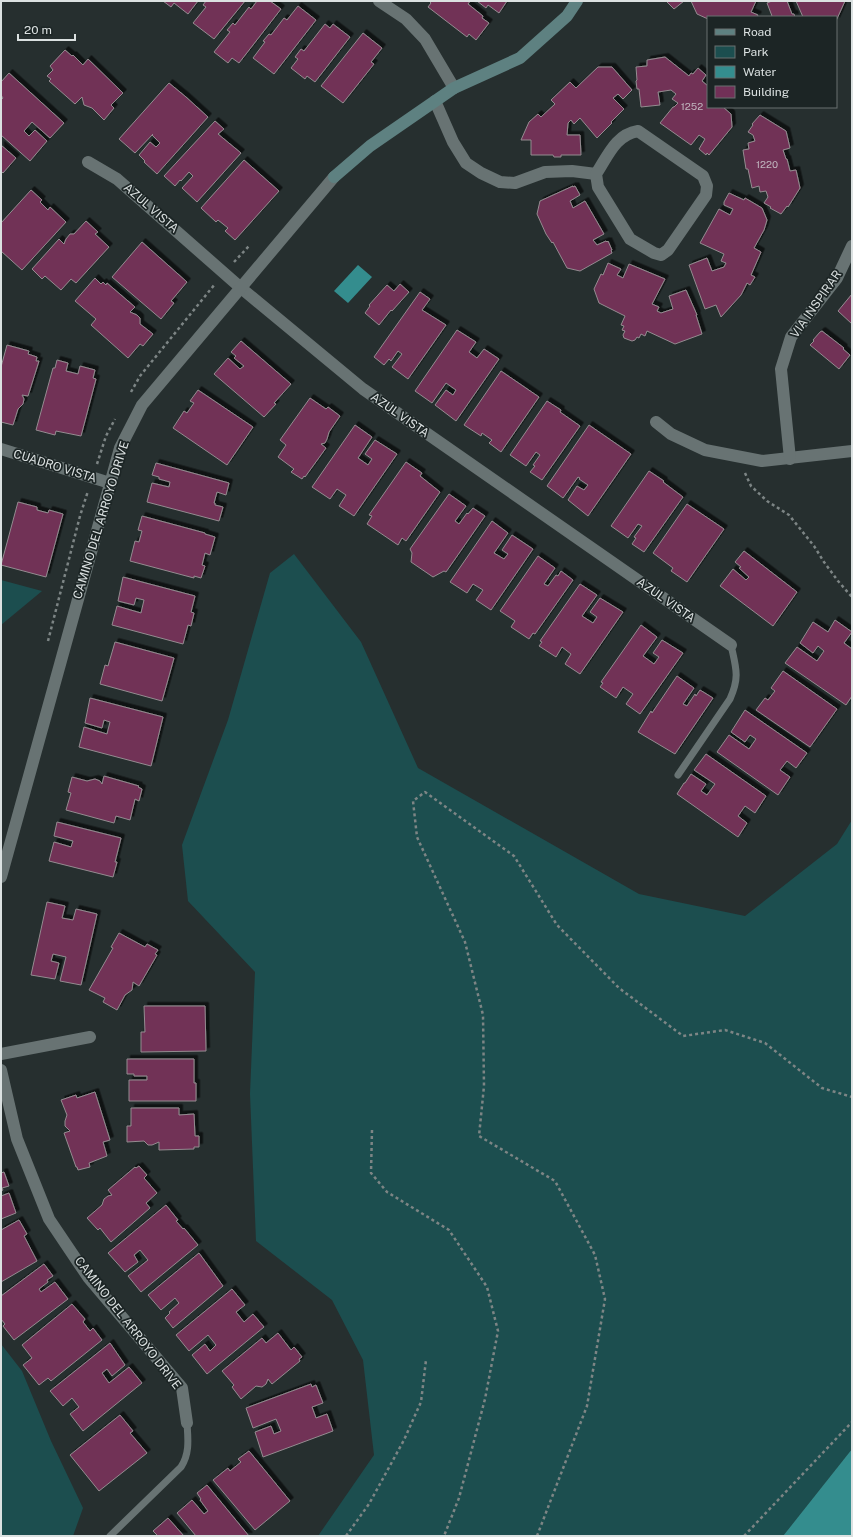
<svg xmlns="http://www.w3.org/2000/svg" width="853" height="1537" viewBox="0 0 853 1537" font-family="'Public Sans',sans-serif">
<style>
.green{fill:#1c4e4f}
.water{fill:#348d8e}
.building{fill:#713057;stroke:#948c90;filter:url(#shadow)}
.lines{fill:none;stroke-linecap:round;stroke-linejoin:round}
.path{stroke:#7d8585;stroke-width:2.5;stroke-dasharray:3 3;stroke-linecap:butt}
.lane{stroke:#687373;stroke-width:7}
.street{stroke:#687373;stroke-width:12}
.secondary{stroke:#5e8181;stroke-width:12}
.labels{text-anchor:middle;stroke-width:3.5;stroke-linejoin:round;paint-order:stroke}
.number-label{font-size:10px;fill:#c0b5be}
.street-label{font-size:12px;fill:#dbe1e1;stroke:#1c2525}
</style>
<defs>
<filter id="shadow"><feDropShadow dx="3.5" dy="-3.5" stdDeviation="0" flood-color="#0009"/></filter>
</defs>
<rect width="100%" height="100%" fill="#262f2f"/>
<g class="green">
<polygon points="294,554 361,642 418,768 639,894 745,916 837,844 852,820 852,1449 783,1536 318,1536 374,1455 363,1360 332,1300 256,1241 250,1094 255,972 188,901 182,845 228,720 270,573"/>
<polygon points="1,580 42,591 1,625"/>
<polygon points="1,1344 22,1371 51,1441 83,1508 73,1536 1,1536"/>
</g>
<g class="water">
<polygon points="358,265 372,277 348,303 334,291"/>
<polygon points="852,1449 852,1536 783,1536"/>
</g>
<g class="building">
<polygon points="163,1 198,1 188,14 174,3 171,7"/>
<polygon points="206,1 245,1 214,39 193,23 206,7 203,5"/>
<polygon points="257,1 270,1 281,9 239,63 232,58 228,63 214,52 230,32 227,30 233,23 235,25 249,7 251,9"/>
<polygon points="429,1 470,1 468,4 483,16 482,18 489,23 476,40 469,34 467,37 428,7 431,3"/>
<polygon points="477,1 507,1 499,13 488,5 486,8"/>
<polygon points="666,1 684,1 674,9"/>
<polygon points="691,1 756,1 751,12 758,15 757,17 708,17 708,19 697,14"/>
<polygon points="772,1 787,1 792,14 794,14 795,17 769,17 772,16 767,3"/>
<polygon points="796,1 845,1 836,21 836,17 803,17"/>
<polygon points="298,6 316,20 274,74 253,58 265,42 263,41 269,34 271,35 284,18 287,20"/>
<polygon points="325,24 330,28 333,24 350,37 315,82 307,76 305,79 291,68 298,59 295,57 301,49 304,51"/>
<polygon points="363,33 382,48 371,62 374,64 343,103 321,86"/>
<polygon points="65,50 72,56 73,55 83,65 88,59 123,93 111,105 114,108 104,120 92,108 84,105 82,97 75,104 49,81 51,79 47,76 53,70 50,66"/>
<polygon points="665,57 689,76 691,73 693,74 698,68 706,75 702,81 708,86 708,107 723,107 731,114 732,127 709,155 707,153 706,155 699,149 705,139 699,135 691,145 660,123 673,107 674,107 678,103 672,99 676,94 671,90 658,92 660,105 641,107 639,89 637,89 636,81 637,80 636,67 647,66 647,60"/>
<polygon points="598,67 612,67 632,90 623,99 618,94 613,98 624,109 611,122 612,123 597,138 580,118 574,124 571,120 568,123 567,135 580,135 581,155 561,155 561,157 554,157 553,155 531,155 531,140 521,140 529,122 538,114 541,117 555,104 551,100 570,82 576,88"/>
<polygon points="9,73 64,123 50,138 32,122 24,131 29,136 35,130 47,141 30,161 1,135 1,100 3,98 1,95 1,82"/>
<polygon points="169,83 186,97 208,117 157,174 144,162 145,161 139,155 150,142 156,147 160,143 152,135 153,134 135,153 119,139"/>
<polygon points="760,115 786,131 790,148 783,150 786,159 787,159 790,171 796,170 800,188 788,207 787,206 781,214 770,208 771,207 764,203 768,197 766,191 760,192 759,186 752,188 748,169 746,169 743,150 749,149 748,143 755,141 753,135 748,132 753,125 752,124"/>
<polygon points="215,121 224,129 218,134 241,153 197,202 182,188 193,176 189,172 181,181 180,180 175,186 164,176"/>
<polygon points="1,145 16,158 3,173 1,171"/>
<polygon points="244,160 279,191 235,240 225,231 228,228 218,220 216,222 201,208"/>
<polygon points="573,186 573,187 575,186 580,195 570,201 573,208 585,201 604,234 593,240 597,245 606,241 607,242 608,241 612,250 611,250 612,253 580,271 567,268 553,242 552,243 546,234 537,214 540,201"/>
<polygon points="31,190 42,200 40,202 48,210 50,207 66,222 22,270 1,251 1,223"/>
<polygon points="729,193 744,200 745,198 762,208 767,220 764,230 754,248 761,252 751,275 755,277 750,285 747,283 741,295 721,317 716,305 705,309 689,265 707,258 712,271 724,267 726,263 721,261 724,254 700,243 719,209 730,215 733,209 724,205 724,202"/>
<polygon points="86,221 98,232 95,234 109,247 76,283 71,279 61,290 45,276 42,279 32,269 59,239 64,244 66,239 70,234 74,234"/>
<polygon points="142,242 187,282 171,301 174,303 161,319 112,277"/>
<polygon points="608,263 621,269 617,275 623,278 629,264 665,279 652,304 659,307 657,311 661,313 673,309 669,296 686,290 697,315 696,315 702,334 675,344 647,331 645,336 641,334 639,338 637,337 635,340 632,341 624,338 623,335 625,331 622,330 624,326 621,325 625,316 599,303 594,289 601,274 603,275"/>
<polygon points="95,278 101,284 103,282 106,285 107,283 135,307 130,312 137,315 140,318 140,324 153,334 143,346 140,344 128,358 91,325 96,319 75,301"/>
<polygon points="400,284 409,292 392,311 391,310 379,325 365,313 370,306 369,305 387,285 394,291"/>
<polygon points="420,292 430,299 422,310 446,325 408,379 392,367 402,354 398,351 391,361 389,359 384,365 374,357"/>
<polygon points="852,294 852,324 838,311"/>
<polygon points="457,330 476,342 469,352 477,358 484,349 499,359 456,421 435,405 446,390 453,395 456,390 446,383 432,403 415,391"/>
<polygon points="822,331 844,348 843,349 850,355 839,369 810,345 814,341 813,340 820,332"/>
<polygon points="241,341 291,384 274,403 276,404 264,417 214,374 228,358 240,369 244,366 234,358 236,356 231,352"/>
<polygon points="7,345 29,351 28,354 37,357 36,361 39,361 28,396 22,395 24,399 23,404 18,409 13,425 1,422 1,367"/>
<polygon points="57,360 68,363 66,371 78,374 80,366 95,370 93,378 96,379 81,436 56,431 55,435 36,430 53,368 55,368"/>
<polygon points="501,371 539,397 501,452 489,443 492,440 482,433 481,436 464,425"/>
<polygon points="198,390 253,427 227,465 173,428 184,411 187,413 194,403 190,401"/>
<polygon points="310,398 326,409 328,407 340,416 329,432 327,439 325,443 321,444 326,448 305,477 304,476 302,479 291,472 294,469 278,457 286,445 280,440"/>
<polygon points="547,401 561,410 560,412 580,426 542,480 530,472 535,466 533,465 540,455 536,452 526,466 510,455"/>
<polygon points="355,425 372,437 358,458 368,465 372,459 365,454 375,440 397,454 354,516 339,506 346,495 337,489 330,499 312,487"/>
<polygon points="589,425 631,454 588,516 568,500 577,486 584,490 588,485 579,479 580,478 578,477 563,498 547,486"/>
<polygon points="406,462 422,473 420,476 440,492 406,541 402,538 398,545 367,524 372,516 369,515"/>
<polygon points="156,463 229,483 226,495 217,492 214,503 215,503 215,505 223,507 219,521 147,502 152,483 169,487 170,482 159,479 159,477 152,475"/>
<polygon points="649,471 664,481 663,482 683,497 644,552 632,544 636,538 634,537 642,526 638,524 628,538 611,526"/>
<polygon points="449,494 466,506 455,521 459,524 467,513 468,514 473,508 485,516 446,572 444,571 433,577 411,562 412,553 410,549"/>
<polygon points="18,502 37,507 37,510 48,513 49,510 63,514 46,577 1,565"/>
<polygon points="687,504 724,529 687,582 671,571 673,568 653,553"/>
<polygon points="142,516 205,533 205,534 215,537 210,555 205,553 202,565 205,566 201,578 194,576 194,578 130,561 135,541 139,542 142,531 138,530"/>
<polygon points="492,521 508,533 494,553 504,559 508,554 502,550 512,535 533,549 491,610 476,600 483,590 473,584 467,593 450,582"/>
<polygon points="744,551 797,592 773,626 720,586 733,569 746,580 749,577 739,568 741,567 735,562"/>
<polygon points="538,556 555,568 544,584 548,586 556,575 558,576 561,571 573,580 535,634 533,633 529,639 511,627 515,621 500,611"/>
<polygon points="123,577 195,596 191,612 194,613 191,626 188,625 183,644 112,625 117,606 141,613 144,600 136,598 134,605 118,601"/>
<polygon points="580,584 597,595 582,616 593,623 597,617 590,612 600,598 623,612 580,674 565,664 571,654 562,647 556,657 539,646 542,642 540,641"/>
<polygon points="835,620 852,632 844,643 852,649 852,696 846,705 785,663 797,647 817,661 824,651 818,646 813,653 800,643 813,622 828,632"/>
<polygon points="641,625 657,637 643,656 654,664 659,657 653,653 662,640 683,653 640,714 626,704 633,694 623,687 616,698 600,687 603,683 601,682"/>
<polygon points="115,642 174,658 162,701 100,684 105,665 108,666"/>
<polygon points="783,671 837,709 810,747 756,710 765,698 768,700 775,691 771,688"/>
<polygon points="677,676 694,688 683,704 687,706 695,694 696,696 700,690 713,698 675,754 638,732 651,711 652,713"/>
<polygon points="90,698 163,717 151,766 79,747 84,727 107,734 110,722 104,720 102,728 85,723"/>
<polygon points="745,710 807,753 796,768 787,761 780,770 790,777 778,795 717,752 729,735 749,749 756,739 750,735 745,742 731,732"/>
<polygon points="706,754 766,796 755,813 745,806 738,816 747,823 738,837 677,794 684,783 685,783 691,774 706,784 701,791 707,795 715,784 694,770"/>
<polygon points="104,776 139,786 138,787 142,789 139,801 135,799 130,820 116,816 114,823 66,810 71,793 68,792 72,777 87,781 95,779 100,781 102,784"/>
<polygon points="57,822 121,838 115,862 117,862 113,877 49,861 54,842 71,847 73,841 54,836"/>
<polygon points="47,902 65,906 62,918 73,920 76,909 97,914 81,985 60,981 66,957 53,954 51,961 59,963 55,979 31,975"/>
<polygon points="119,933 145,947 147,944 158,950 155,954 157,955 139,986 133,982 132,990 125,995 117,1010 103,1002 105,998 89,990 113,948 111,947"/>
<polygon points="144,1006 205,1006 206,1051 141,1052 141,1032 145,1032"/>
<polygon points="127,1059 194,1059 194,1083 196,1083 196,1101 129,1101 129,1080 147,1080 147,1076 134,1076 134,1074 127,1074"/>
<polygon points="95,1092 110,1140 103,1142 107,1156 89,1163 90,1167 78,1170 77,1167 76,1167 64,1133 70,1131 65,1126 65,1121 67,1115 61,1100 76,1095 77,1098"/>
<polygon points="131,1108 179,1108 179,1115 194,1114 195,1136 199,1136 199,1147 194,1147 194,1149 159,1150 159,1142 152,1145 148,1145 144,1141 127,1142 127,1126 131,1126"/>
<polygon points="139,1166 147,1175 144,1178 157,1193 146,1203 150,1208 111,1242 100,1228 98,1230 87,1218 102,1205 104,1199 108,1196 112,1195 108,1190 135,1167 136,1168"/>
<polygon points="4,1172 9,1186 2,1188 3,1190 1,1191 1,1173"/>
<polygon points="9,1193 16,1213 1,1219 1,1196"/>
<polygon points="166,1205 178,1220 176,1221 183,1229 184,1228 198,1245 141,1292 128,1276 148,1260 140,1250 134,1255 138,1262 125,1272 108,1253"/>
<polygon points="19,1220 27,1234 24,1236 37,1261 1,1282 1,1230"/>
<polygon points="199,1253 223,1286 173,1328 165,1318 170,1313 169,1312 179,1303 175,1298 161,1310 148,1295"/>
<polygon points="44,1264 53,1276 47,1280 48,1282 39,1289 41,1292 55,1282 68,1299 14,1340 3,1326 5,1324 1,1319 1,1296"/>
<polygon points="232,1289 245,1305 236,1312 244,1322 253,1314 264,1327 207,1374 192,1355 205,1344 210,1351 216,1345 208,1335 189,1351 176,1335"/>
<polygon points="72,1304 85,1319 83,1322 90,1331 93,1328 102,1340 51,1381 48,1378 39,1385 23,1365 32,1358 22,1345"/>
<polygon points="278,1333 291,1350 294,1347 295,1348 302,1357 299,1359 300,1361 272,1384 268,1379 266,1384 262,1387 256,1386 241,1399 232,1387 234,1385 222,1371 262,1338 266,1343"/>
<polygon points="110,1343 125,1365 112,1376 107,1369 102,1373 109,1383 129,1367 142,1383 83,1431 70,1414 79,1407 72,1398 63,1406 50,1391"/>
<polygon points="311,1384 312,1387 316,1385 323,1403 312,1407 316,1418 327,1414 333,1431 263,1457 255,1432 271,1426 274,1434 281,1431 276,1419 253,1428 246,1408"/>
<polygon points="120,1415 133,1431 130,1433 147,1453 99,1491 70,1455"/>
<polygon points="249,1451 290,1501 255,1530 213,1480 228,1468 230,1471 241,1462 238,1459"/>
<polygon points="207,1485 249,1536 196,1536 177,1513 192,1500 204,1514 208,1511 200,1500 201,1499 197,1493"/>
<polygon points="168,1518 184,1536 158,1536 153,1531"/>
</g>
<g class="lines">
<g class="path">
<polyline points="234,262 249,246"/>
<polyline points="131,392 140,376 215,284"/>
<polyline points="97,464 106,436 115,419"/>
<polyline points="745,473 751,486 767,501 789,515 814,546 824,562 838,581 852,597"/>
<polyline points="48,641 80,516 88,491"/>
<polyline points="372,1130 371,1173 387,1192 449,1230 487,1287 498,1331 485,1399 459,1498 444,1536"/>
<polyline points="346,1536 369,1504 404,1440 421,1402 426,1360"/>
<polyline points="537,1536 587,1406 605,1299 595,1255 555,1181 479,1136 484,1086 483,1015 465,942 417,837 413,801 425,792 514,856 557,925 619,988 683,1036 725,1030 765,1043 822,1088 852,1097"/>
<polyline points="744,1536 852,1422"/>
</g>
<g class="lane">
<path d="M678,775L730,699C740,677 736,668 731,645"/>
<path d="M110,1536L181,1467C190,1453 188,1439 187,1423"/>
</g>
<g class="street">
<polyline points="379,1 406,19 425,39 454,88"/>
<polyline points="435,101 453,142 466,163 481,173 500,182 515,183 545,172 572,171 596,174"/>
<path d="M638,131L703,176L707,186L706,195L668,250L661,255L654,253L630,239L598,187L596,174C608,156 615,135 638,131Z"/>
<polyline points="88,162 117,179 241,288 363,389 731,645"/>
<polyline points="656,422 671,434 705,450 762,461 852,451"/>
<polyline points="1,449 110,483"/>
<polyline points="790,459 781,369 791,337 837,278 852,246"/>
<polyline points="1,877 120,448 142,405 334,177"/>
<polyline points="1,1054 90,1037"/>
<polyline points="1,1070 17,1139 49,1219 88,1277 182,1388 187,1423"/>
</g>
<polyline class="secondary" points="334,177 370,146 454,88 520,58 567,16 577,1"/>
</g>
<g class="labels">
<g class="number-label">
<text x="692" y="110">1252</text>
<text x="767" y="168">1220</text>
</g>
<g class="street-label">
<text transform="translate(151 208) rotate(41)" y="4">AZUL VISTA</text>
<text transform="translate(816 304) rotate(-55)" y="4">VIA INSPIRAR</text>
<text transform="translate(400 415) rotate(35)" y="4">AZUL VISTA</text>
<text transform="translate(55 466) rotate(17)" y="4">CUADRO VISTA</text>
<text transform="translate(101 520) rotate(-73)" y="4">CAMINO DEL ARROYO DRIVE</text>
<text transform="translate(666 600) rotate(35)" y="4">AZUL VISTA</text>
<text transform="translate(128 1323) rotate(52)" y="4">CAMINO DEL ARROYO DRIVE</text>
</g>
</g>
<rect width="853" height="1537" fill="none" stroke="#dbe1e1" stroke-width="4"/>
<rect x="707" y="16" width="130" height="92" fill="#1c2525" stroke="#687070"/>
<rect x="715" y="29" width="20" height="6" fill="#5e8181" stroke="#687070"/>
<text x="743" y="36" font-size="12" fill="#dbe1e1">Road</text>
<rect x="715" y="46" width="20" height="12" fill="#1c4e4f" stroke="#687070"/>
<text x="743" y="56" font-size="12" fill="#dbe1e1">Park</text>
<rect x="715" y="66" width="20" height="12" fill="#348d8e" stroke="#687070"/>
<text x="743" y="76" font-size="12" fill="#dbe1e1">Water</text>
<rect x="715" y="86" width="20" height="12" fill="#713057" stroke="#687070"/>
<text x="743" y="96" font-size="12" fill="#dbe1e1">Building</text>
<path d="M18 34v6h57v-6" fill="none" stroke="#dbe1e1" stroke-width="2"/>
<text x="24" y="34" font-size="12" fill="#dbe1e1" stroke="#1c2525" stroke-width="3" paint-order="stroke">20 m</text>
</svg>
